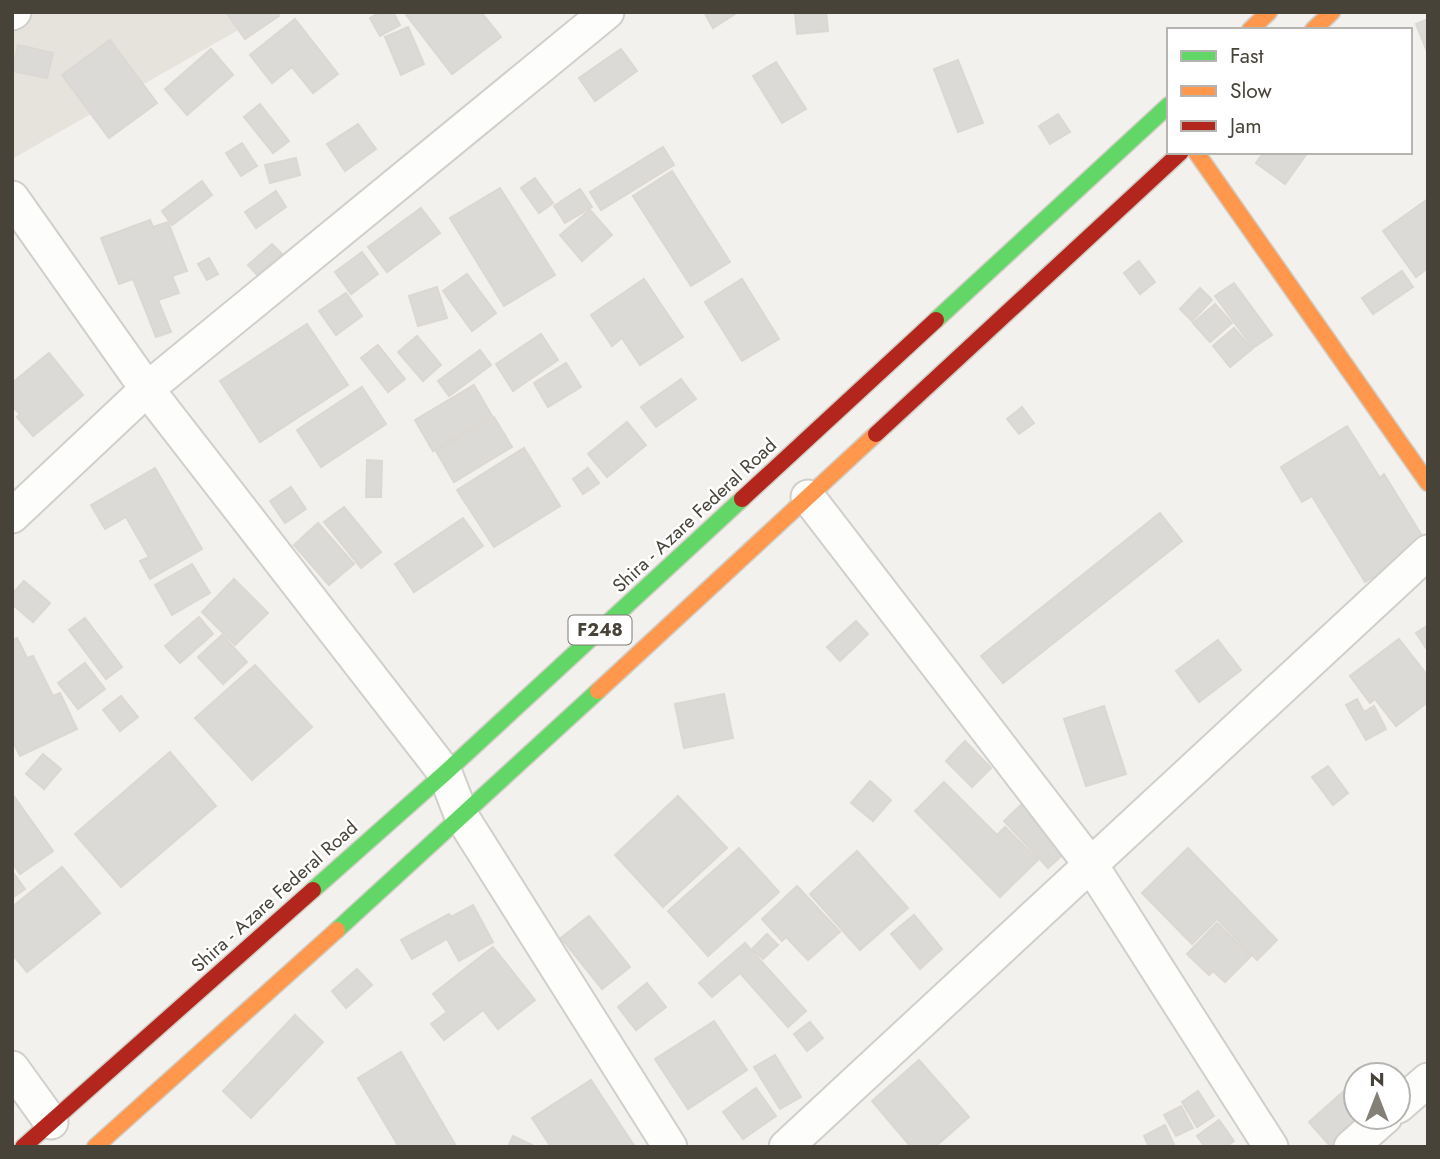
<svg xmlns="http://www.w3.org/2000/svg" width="1440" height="1159" viewBox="0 0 1440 1159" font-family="Jost,sans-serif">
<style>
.residential{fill:#e6e3dc}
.building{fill:#dcdad6;stroke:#dbd8d3;stroke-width:2}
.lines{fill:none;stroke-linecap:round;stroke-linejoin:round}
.street-casing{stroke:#d1cfcb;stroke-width:37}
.fast-casing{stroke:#d1cec5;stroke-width:19}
.slow-casing{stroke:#d1cec5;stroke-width:19}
.jam-casing{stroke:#d1cec5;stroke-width:19}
.street{stroke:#fdfdfc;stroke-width:33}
.fast{stroke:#63d668;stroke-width:16}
.slow{stroke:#ff974d;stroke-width:16}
.jam{stroke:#b3261e;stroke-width:16}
.labels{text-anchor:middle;stroke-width:5;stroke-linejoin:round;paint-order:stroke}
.shield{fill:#fff;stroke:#7f7b74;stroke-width:2}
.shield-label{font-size:18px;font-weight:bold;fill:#484339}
.street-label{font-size:19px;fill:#484339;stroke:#fff}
</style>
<rect width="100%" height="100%" fill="#f3f1ed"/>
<polygon class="residential" points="12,12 270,12 12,159"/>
<g class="building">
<polygon points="226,12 277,12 279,16 245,39"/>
<polygon points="380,12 393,12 400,25 380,36 370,18"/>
<polygon points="404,12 481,12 501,37 452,74"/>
<polygon points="704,12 734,12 735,14 713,28"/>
<polygon points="795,12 826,12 828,31 797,34"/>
<polygon points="295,19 338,74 313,93 292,67 272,83 250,55"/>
<polygon points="1428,19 1428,54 1416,24"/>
<polygon points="408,27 424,64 401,75 385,37"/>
<polygon points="110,40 157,103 109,138 62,75"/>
<polygon points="18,45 53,53 47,78 12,71"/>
<polygon points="211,49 233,75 187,115 165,89"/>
<polygon points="621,49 637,71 595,101 579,78"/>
<polygon points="958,60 983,123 958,132 934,69"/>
<polygon points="776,62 806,109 782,123 753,76"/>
<polygon points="260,104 289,141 273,153 244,117"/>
<polygon points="1058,114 1070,132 1050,144 1039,126"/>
<polygon points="358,124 376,149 345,171 327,144"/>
<polygon points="242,143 257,166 241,176 226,153"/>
<polygon points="663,147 674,165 601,210 590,192"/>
<polygon points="1264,152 1308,152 1285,184 1256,163"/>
<polygon points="296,158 300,175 270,183 265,165"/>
<polygon points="672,171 730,262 691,286 633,196"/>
<polygon points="535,178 553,203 539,213 521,188"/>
<polygon points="202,181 212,195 172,225 162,211"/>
<polygon points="500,188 555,275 504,306 450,218"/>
<polygon points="580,189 592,207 565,223 554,206"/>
<polygon points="276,191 286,207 256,228 245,212"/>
<polygon points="1428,199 1428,268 1416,277 1383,231"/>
<polygon points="421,208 440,233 387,272 368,247"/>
<polygon points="590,210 612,235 582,261 560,235"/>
<polygon points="150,220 153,227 168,222 187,271 172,276 179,293 158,300 171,332 156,337 133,279 119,284 101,238"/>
<polygon points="272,244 282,254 258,276 248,265"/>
<polygon points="362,252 378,274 351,294 335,272"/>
<polygon points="209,258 218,274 207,280 198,264"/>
<polygon points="1139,261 1155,282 1140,294 1124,273"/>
<polygon points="1402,271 1413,287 1373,314 1362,298"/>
<polygon points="467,274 496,313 472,331 443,291"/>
<polygon points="644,279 683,337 640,365 622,338 612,346 591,315"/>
<polygon points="742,279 779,339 742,361 705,302"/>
<polygon points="1234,283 1272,335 1253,348 1215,296"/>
<polygon points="437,287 447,318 418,326 409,296"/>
<polygon points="1200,288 1212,300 1192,321 1180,309"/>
<polygon points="346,293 362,316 336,335 319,311"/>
<polygon points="1215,304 1232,323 1210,342 1193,323"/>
<polygon points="307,324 348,385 260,442 220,381"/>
<polygon points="1234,328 1252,349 1230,367 1213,346"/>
<polygon points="541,334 558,360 513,391 496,364"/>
<polygon points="417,336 441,365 423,381 398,352"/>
<polygon points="378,345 405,379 388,392 361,358"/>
<polygon points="480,350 491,365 449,396 438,381"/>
<polygon points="49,353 83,395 33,436 17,417 20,414 12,406 12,383"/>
<polygon points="566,363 581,387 548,407 534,383"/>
<polygon points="681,379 696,399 656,427 641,407"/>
<polygon points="474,385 492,416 433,451 415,420"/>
<polygon points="362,387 386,424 321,467 297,430"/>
<polygon points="1022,407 1034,423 1019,434 1007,419"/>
<polygon points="494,417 512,447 454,482 436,451"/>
<polygon points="627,422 646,445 607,477 588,454"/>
<polygon points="1347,426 1380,478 1384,474 1427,544 1365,582 1312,496 1302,502 1281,467"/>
<polygon points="524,448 560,506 494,547 457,490"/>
<polygon points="367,460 382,461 381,497 366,497"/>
<polygon points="155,468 202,549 150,579 140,561 149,557 126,517 105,529 91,505"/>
<polygon points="588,468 599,483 583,494 573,479"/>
<polygon points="291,487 306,509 285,523 270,501"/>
<polygon points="344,507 381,552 361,568 324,522"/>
<polygon points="1160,513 1182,541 1003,683 981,656"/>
<polygon points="463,518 483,546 414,592 395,564"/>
<polygon points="318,523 354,564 329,585 294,545"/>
<polygon points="192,564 210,593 172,615 155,585"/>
<polygon points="234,579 268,613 235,645 202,612"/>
<polygon points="24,581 50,603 33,622 12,604 12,594"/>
<polygon points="199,617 213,634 180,663 165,646"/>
<polygon points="85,618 122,667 106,679 69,630"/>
<polygon points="856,621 868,634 840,661 827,647"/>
<polygon points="1428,625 1428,651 1416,633"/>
<polygon points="222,635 247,662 223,684 198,657"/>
<polygon points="17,638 27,658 33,656 53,696 60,693 77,729 20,756 12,740 12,640"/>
<polygon points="1399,639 1428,676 1428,702 1396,726 1375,699 1370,703 1350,676"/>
<polygon points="1218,640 1241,670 1199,702 1176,671"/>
<polygon points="85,663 105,689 78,709 58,683"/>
<polygon points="255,665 312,727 252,780 195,718"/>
<polygon points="724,694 733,738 684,748 675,704"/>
<polygon points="121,696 138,717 120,731 103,710"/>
<polygon points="1357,699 1364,712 1374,706 1386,729 1366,740 1346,705"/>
<polygon points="1104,706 1126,774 1086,786 1064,719"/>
<polygon points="965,741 991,768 972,787 946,761"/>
<polygon points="170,752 216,806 121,887 75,834"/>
<polygon points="43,754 61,769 44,789 26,774"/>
<polygon points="1328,766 1348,793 1333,805 1312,777"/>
<polygon points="870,781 891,800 873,821 851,803"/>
<polygon points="944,782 997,835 1005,827 1038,860 1000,897 915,811"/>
<polygon points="13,795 53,851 20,874 12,863"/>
<polygon points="678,796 727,848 663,907 615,855"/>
<polygon points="1023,803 1067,851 1048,868 1004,821"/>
<polygon points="739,848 779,892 708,956 668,911"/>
<polygon points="1188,848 1277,940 1257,960 1217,919 1192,944 1142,893"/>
<polygon points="857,851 908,908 860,950 810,894"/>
<polygon points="62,867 100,913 27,972 12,954 12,907"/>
<polygon points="12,871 25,889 12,898"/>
<polygon points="797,886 840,932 808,960 786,937 782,941 762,919"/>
<polygon points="473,905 493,942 459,961 447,939 412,959 401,940 449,914 451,917"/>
<polygon points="914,915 942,949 920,969 891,934"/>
<polygon points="589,916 630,967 602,989 561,938"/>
<polygon points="1217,923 1251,956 1225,982 1213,971 1209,975 1187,954"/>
<polygon points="767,934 778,945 763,959 752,949"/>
<polygon points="745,943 806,1011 788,1027 740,973 712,997 699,983"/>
<polygon points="493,947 535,1000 498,1029 483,1010 444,1040 431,1024 447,1012 433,994"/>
<polygon points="357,969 372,985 346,1008 332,991"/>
<polygon points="647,983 666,1007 636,1030 618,1007"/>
<polygon points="295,1015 323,1042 251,1118 223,1091"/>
<polygon points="714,1021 747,1070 688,1109 655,1059"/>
<polygon points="810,1022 823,1038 807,1051 794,1034"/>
<polygon points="401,1052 456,1146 454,1147 399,1147 358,1078"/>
<polygon points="775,1055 801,1097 780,1109 754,1067"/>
<polygon points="919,1060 969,1117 935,1147 911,1147 872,1101"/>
<polygon points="591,1080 635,1147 551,1147 532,1118"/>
<polygon points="756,1088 776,1116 743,1139 723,1112"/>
<polygon points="1198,1091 1214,1116 1197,1127 1182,1102"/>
<polygon points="1344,1091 1356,1104 1356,1117 1365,1117 1331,1147 1309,1122"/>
<polygon points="1181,1106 1193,1128 1176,1136 1164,1115"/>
<polygon points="1219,1120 1234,1141 1226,1147 1205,1147 1197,1136"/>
<polygon points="1165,1125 1175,1147 1149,1147 1144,1136"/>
<polygon points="513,1136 536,1147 508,1147"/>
</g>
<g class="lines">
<g class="street-casing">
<g id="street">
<polyline points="12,13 14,12"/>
<polyline points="12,198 147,389 445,773 462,817 670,1147"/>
<polyline points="808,497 1091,865 1271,1147"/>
<polyline points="12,516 147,389 607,12"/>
<polyline points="12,1068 51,1122"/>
<polyline points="1398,1106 1428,1080"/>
<polyline points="786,1147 1428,552"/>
<polyline points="1351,1147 1385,1117"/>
</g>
</g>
<g class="fast-casing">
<g id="fast">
<polyline points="936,320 1169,105"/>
<polyline points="313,890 445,773 742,499"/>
<polyline points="337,930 598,691"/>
</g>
</g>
<g class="slow-casing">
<g id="slow">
<polyline points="1250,30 1269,12"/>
<polyline points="1313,30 1332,12"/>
<polyline points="1196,152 1428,483"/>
<polyline points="598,691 876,434"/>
<polyline points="95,1147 337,930"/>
</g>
</g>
<g class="jam-casing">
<g id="jam">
<polyline points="876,434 1181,152"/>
<polyline points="742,499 936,320"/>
<polyline points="23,1147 313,890"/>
</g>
</g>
<use href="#street" class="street"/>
<use href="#fast" class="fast"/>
<use href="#slow" class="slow"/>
<use href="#jam" class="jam"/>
</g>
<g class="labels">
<rect class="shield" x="568.5" y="615.5" width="63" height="29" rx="5"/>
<g class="shield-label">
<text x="600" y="636">F248</text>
</g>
<g class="street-label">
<text transform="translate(694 515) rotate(-43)" y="7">Shira - Azare Federal Road</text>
<text transform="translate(274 896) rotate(-42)" y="7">Shira - Azare Federal Road</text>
</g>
</g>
<rect width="1440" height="1159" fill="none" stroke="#484339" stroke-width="28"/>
<rect x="1167" y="28" width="245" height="126" fill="#ffffff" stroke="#b6b4b0" stroke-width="2"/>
<rect x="1181" y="51" width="35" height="10" fill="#63d668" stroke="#b6b4b0" stroke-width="2"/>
<text x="1230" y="63" font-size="21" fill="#484339">Fast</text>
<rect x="1181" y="86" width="35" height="10" fill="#ff974d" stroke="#b6b4b0" stroke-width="2"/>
<text x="1230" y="98" font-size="21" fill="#484339">Slow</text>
<rect x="1181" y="121" width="35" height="10" fill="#b3261e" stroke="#b6b4b0" stroke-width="2"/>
<text x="1230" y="133" font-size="21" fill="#484339">Jam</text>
<g transform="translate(1377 1096)"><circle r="33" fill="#ffffff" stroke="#b6b4b0" stroke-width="2"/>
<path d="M0-5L12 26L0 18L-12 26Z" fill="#848078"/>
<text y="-10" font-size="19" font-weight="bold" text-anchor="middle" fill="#484339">N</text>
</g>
</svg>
